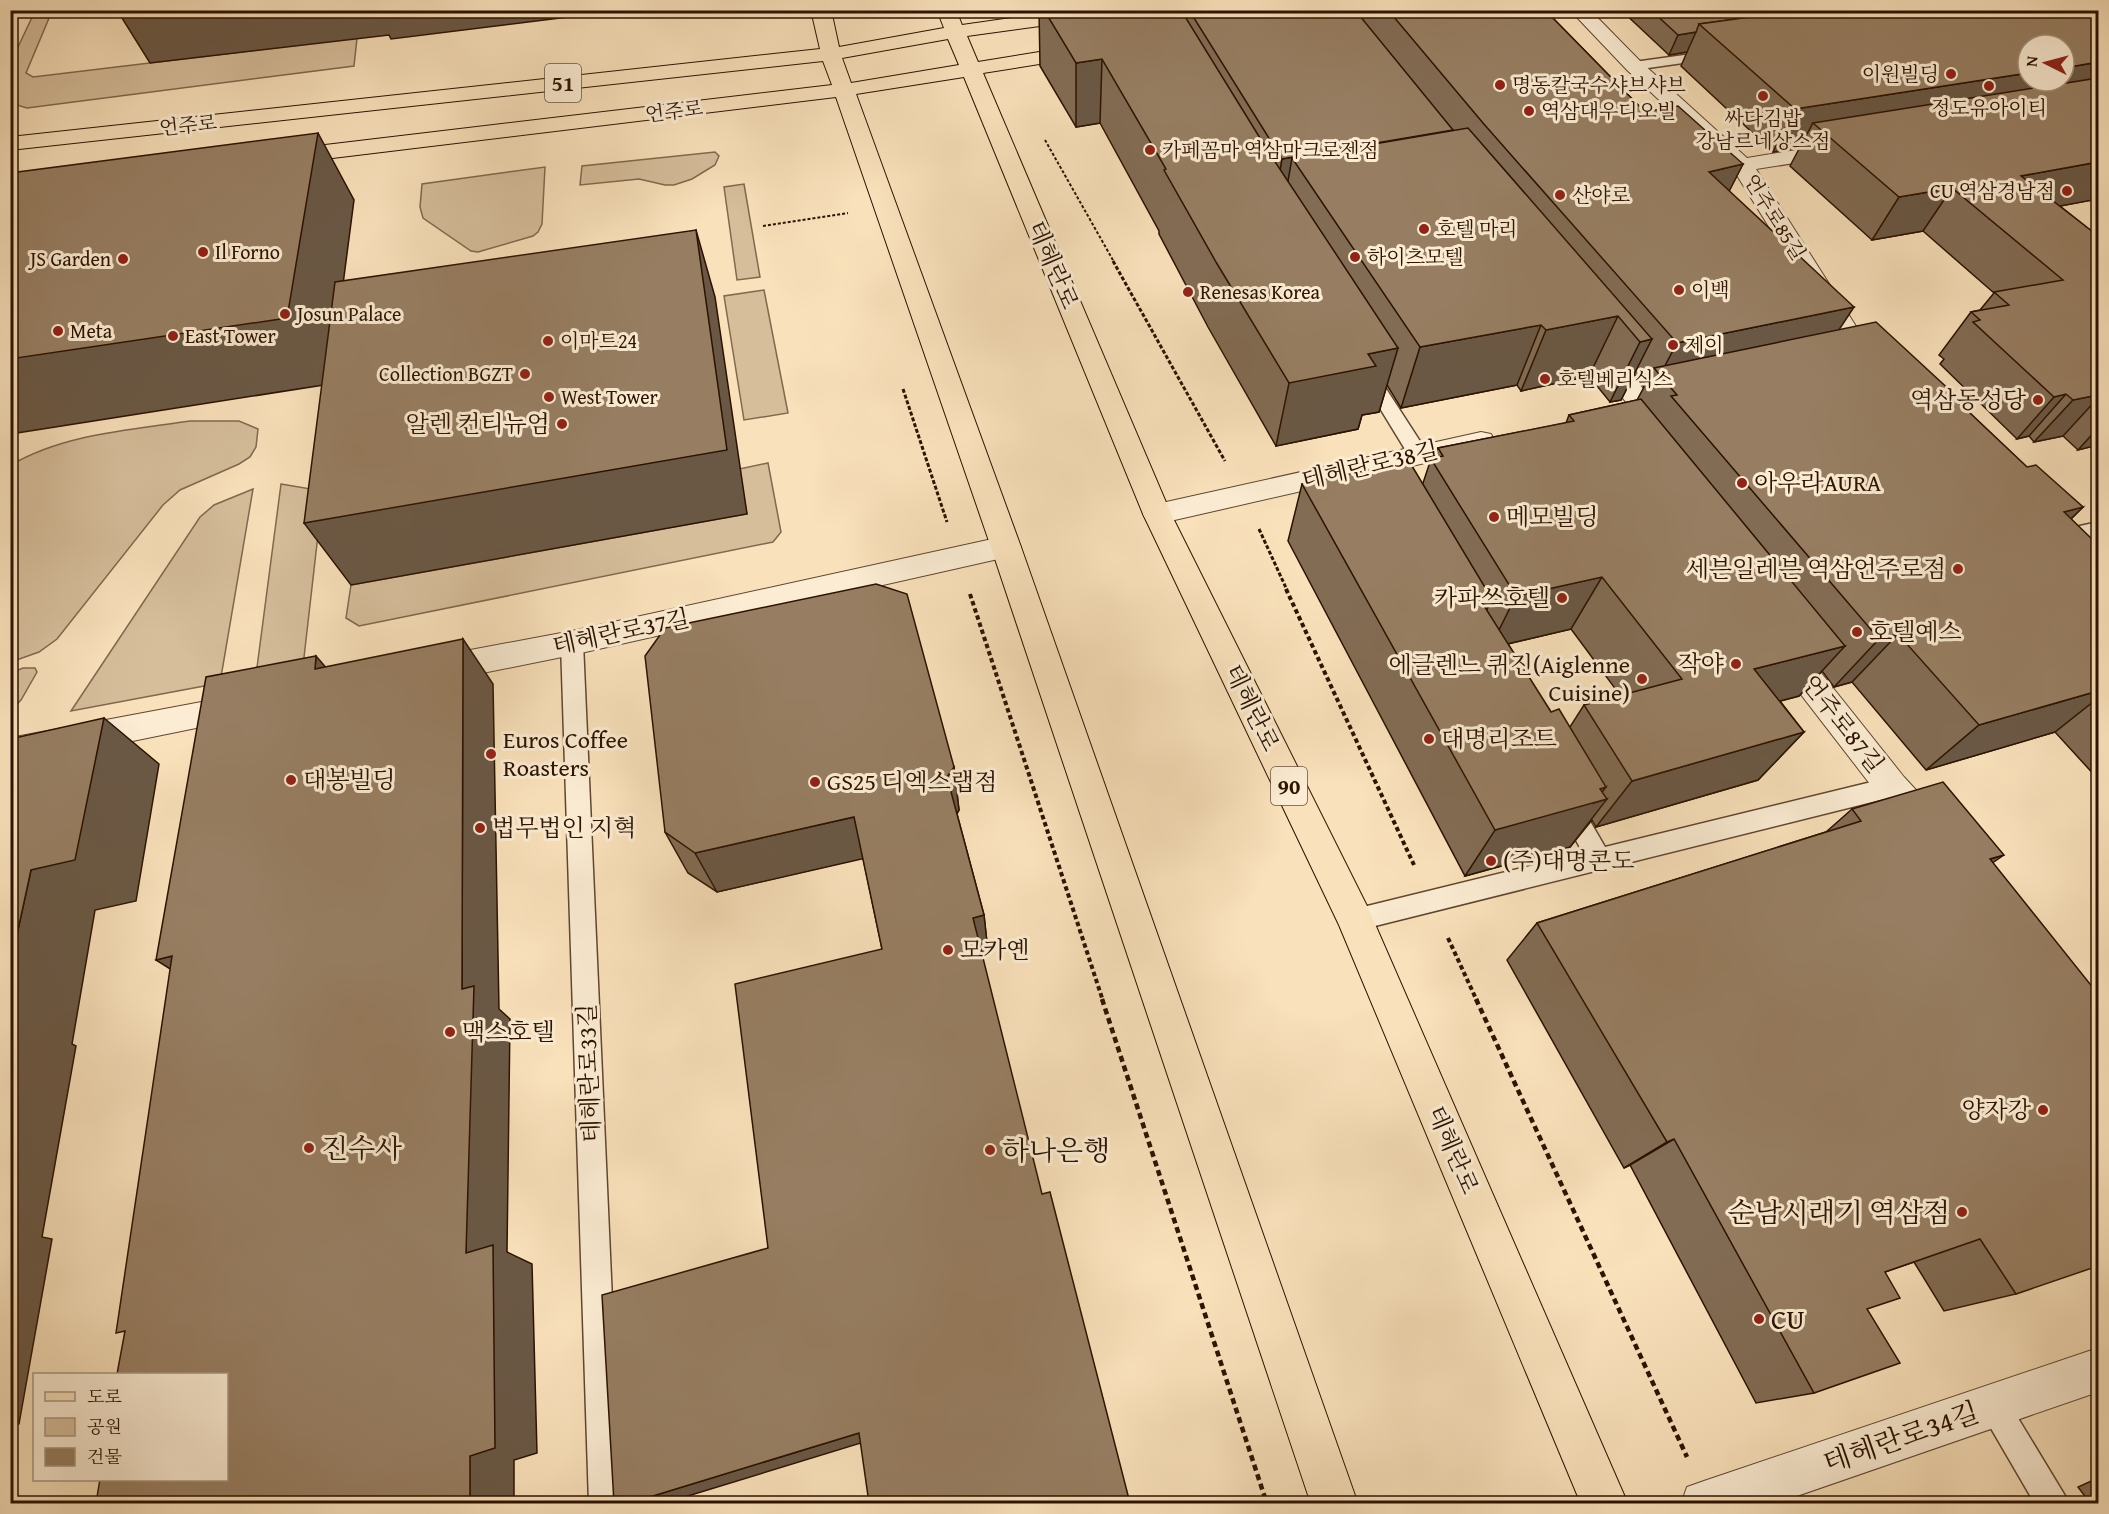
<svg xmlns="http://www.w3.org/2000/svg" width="2109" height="1514" viewBox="0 0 2109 1514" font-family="'Gentium Book Plus','Noto Serif KR',serif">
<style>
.green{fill:#d6be9b;stroke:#81684e;stroke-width:1.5}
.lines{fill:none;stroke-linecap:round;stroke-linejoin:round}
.lane-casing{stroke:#5f4630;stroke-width:3}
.street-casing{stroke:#5f4630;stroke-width:2}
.primary-casing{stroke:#2c1201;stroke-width:2}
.path-far3{stroke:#2c1201;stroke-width:2;stroke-dasharray:3 2;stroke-linecap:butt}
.path-far2{stroke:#2c1201;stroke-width:3;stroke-dasharray:4 2;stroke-linecap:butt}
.path-far1{stroke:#2c1201;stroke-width:4;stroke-dasharray:4.5 3;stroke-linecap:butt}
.path{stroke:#2c1201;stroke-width:4.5;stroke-dasharray:6 4;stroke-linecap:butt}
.lane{fill:#fbecd3;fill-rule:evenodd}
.street{fill:#fbecd3;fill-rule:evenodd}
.primary{fill:#f9e1bb;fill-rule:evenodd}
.wall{fill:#826c54;stroke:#2c1201;stroke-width:1.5;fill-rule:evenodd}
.shaded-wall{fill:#6a5845;stroke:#2c1201;stroke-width:1.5}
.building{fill:#977e62;stroke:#2c1201;stroke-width:1.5}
.poi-dot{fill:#8f2418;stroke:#fbecd3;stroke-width:2}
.labels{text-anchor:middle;stroke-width:6;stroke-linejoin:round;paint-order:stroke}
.far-poi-label{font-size:20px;fill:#2c1201;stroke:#fbecd3;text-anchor:start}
.far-street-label{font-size:20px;fill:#2c1201;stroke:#fbecd3}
.shield{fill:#fbecd3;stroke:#6a5340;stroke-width:1.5}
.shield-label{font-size:22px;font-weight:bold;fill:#2c1201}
.street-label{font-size:24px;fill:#2c1201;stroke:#fbecd3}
.poi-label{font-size:24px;fill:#2c1201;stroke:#fbecd3;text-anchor:start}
.near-poi-label{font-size:28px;fill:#2c1201;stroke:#fbecd3;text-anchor:start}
.near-street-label{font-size:28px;fill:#2c1201;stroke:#fbecd3}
</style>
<rect width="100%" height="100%" fill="#f9e1bb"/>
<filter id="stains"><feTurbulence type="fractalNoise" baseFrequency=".00333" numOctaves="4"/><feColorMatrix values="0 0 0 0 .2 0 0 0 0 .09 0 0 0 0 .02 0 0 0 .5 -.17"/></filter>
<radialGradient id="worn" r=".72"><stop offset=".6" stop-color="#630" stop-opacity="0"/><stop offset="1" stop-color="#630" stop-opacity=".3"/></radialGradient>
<g class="green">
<polygon points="35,11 52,11 26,73 33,77 357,38 354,66 27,108 10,103 11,62"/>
<polygon points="715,152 719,156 715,165 692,179 674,185 665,185 639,179 580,185 582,166"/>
<polygon points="545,167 542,224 538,232 533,236 478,252 471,251 423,218 420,207 422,184"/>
<polygon points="744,184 760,277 737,280 724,187"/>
<polygon points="764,290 788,413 744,420 724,296"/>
<path d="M190,421H239L258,429L256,447L250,457L239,464L180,490L163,505L57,639L39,652L11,662V465C64,434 130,430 190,421Z"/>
<polygon points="768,463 781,532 773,542 359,626 346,618 351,585 747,514 739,469"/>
<polygon points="281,484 323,491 303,666 256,675"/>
<polygon points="253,489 220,683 71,711 200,517 214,505"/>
<polygon points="23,668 35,668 37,672 21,700 11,710 11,673"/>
</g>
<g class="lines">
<g class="lane-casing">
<g id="lane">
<polygon points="1713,51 1718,52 1720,55 1718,58 1634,70 1627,66 1634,62"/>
<polygon points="1368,368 1374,370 1425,449 1427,454 1425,459 1418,461 1411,459 1359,374 1362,370"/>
<polygon points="2098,522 2098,536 2055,545 2048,543 2045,538 2048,533"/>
<polygon points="572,635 579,637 583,643 621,1504 589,1504 561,643 565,637"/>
<polygon points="1892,777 1900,780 1903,787 1900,794 1892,797 1355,931 1346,928 1343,920 1346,912 1355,909 1583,853 1556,804 1560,797 1568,794 1576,797 1605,847"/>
<polygon points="1993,1391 2004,1395 2070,1504 2035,1504 1978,1406 1982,1395"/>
</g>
</g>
<g class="street-casing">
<g id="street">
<path d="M1570,10H1590L1641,62L1747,158L1839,143L1847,145L1850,150L1847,155L1756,169L1873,353L1884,365L1880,371C1869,374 1863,372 1855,365L1733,169L1627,70Z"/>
<polygon points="1599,344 1608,346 1653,401 1657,407 1653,413 1644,416 1635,413 1590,358 1586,352 1590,346"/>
<polygon points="1481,432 1491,434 1495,441 1491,448 1157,524 1147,521 1143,514 1147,507 1157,504"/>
<polygon points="1006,536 1016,539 1021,547 1016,555 572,655 433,683 422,679 417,670 422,661 433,657 572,631"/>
<polygon points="1783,636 1794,639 1904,777 1942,818 1947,829 1942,840 1930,844 1918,840 1880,797 1772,657 1768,648 1772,639"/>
<polygon points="244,694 255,698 260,707 255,716 10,766 10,738"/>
<polygon points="2098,1348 2098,1392 1774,1504 1681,1504 1687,1487 1704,1481"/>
</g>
</g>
<g class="primary-casing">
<path id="primary" d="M811,10H831L839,47L944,28L937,10H956L962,25L1068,10H1123L1121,14L1114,16L967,36L978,62L1083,45L1090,47L1093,51L1090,55L1083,57L983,73L1171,514L1368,908L1628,1504H1581L1339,925L1143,514L964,77L856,94L1021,547L1358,1504H1311L991,547L836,97L283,164L275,162L272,157L275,152L283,150L832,85L823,61L10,150V137L820,49ZM948,39L959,65L851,83L842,58Z"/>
</g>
<g class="path-far3">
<polyline points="767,13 778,10"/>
<polyline points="1045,140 1114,262"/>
<polyline points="763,226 848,213"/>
</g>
<g class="path-far2">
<polyline points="1113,261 1225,461"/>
<polyline points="903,389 947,522"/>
<polyline points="1259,529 1287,590"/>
</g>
<g class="path-far1">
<polyline points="1286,589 1414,865"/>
<polyline points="970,594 1103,1001"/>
<polyline points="1448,938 1477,1001"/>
</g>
<g class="path">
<polyline points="1102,999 1267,1504"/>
<polyline points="1476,999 1687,1457"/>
</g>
<use href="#lane" class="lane"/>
<use href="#street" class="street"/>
<use href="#primary" class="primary"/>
</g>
<g class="wall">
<path d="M1039,10H1181L1186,18L1187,10H1355L1358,14L1359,10H1545L1645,112L1743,164L1729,191L1839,330L1953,397L2027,467L2083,507L2071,519L2098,545V779L2055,732L1926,770L1852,682L1834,687L1822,671L1799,696L1780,701L1804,732L1758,780L1596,827L1592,820L1570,847L1465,876L1288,541L1302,484L1423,483L1431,459L1434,458L1438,448L1566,423L1569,415L1637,400L1644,387L1634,374L1621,400L1610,402L1589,376L1521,391L1517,385L1401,408L1387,385L1379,412L1362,415L1358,429L1276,446L1208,327L1159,234V231L1100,123L1076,127L1040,66ZM1571,629L1620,695L1584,705L1570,727L1551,712L1508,644Z"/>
<polygon points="1621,10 2098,10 2098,199 2060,206 2098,236 2098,445 2078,450 2063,436 2034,442 2029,436 2017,439 1940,364 1944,359 1939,355 1971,312 1980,310 1994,293 1923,231 1872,240 1790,166 1800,147 1773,152 1681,66 1687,52 1669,55"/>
<polygon points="954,767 959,810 957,814 984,915 988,952 982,954 860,1443 768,1248 882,949 863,858 717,892 688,873 665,832"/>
<polygon points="1852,809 1993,862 2016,1294 1944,1311 1914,1262 1885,1272 1867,1309 1814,1393 1756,1403 1630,1165 1624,1168 1507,960 1537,923 1826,832"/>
<polygon points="2098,1478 2098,1503 2090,1503 2078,1487"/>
</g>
<g class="shaded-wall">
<polygon points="117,10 625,10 391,39 389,35 150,63"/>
<polygon points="632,10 657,10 632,13"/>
<polygon points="1696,32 1687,52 1669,55 1678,35"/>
<polygon points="1102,59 1100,123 1076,127 1076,63"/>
<polygon points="2098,62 2098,99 1813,123 1800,147 1773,152 1795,109 2028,73 2028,81 2064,81 2064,68"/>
<polygon points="1453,130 1440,176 1292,158 1284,204 1274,206 1282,159"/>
<polygon points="318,133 354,200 330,384 10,434 10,359"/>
<polygon points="2098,162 2098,199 1990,219 2021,176"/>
<polygon points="1743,164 1717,215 1709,172"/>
<polygon points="1952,188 1923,231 1872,240 1899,197"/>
<polygon points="696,230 715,297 747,514 351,585 304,523"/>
<polygon points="1854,307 1821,357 1660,375 1677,343"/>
<polygon points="1618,316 1589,376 1521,391 1546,330"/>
<polygon points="1541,325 1517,385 1401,408 1420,347"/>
<polygon points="1652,339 1621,400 1610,402 1640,342"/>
<polygon points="1398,348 1379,412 1362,415 1358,429 1276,446 1289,383 1368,354"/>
<polygon points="2066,394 2029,436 2017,439 2054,397"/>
<polygon points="2098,395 2098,398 2063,436 2034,442 2073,400"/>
<polygon points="2098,428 2098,445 2078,450"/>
<polygon points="2083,507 2031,558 2064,512"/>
<polygon points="1602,577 1571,629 1490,648 1516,596"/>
<polygon points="1492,599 1466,653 1481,601"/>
<polygon points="1898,634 1852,682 1834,687 1879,639"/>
<polygon points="463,639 493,684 499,1009 510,1019 507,1252 532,1264 537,1453 514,1460 514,1503 470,1503 462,989"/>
<polygon points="1845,646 1799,696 1713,719 1754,669"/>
<polygon points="316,656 354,700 315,669"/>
<polygon points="2098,691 2098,698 2055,732 1926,770 1979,725"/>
<polygon points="104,718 159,764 136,901 95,910 72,1044 76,1046 42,1237 52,1239 19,1424 10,1426 10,967 31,870"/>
<polygon points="1804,732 1758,780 1596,827 1632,781"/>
<polygon points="954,767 959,810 953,819 947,777"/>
<polygon points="1606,787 1594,803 1607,799 1570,847 1465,876 1495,830"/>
<polygon points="854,817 866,858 717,892 695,853"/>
<polygon points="2004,855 1946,895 1990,859"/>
<polygon points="984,915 988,952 978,955 973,918"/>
<polygon points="172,956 210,994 156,960"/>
<polygon points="1674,1139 1630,1165 1624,1168 1667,1142"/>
<polygon points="859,1433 874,1439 665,1503 630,1503"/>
</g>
<g class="building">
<polygon points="1044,10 1181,10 1268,151 1398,348 1368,354 1376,366 1289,383 1216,262 1164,170 1166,169 1102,59 1076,63"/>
<polygon points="1189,10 1355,10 1453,130 1282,159"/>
<polygon points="1388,10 1545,10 1645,112 1678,106 1743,164 1709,172 1854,307 1677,343 1483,123"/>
<polygon points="1651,10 1802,10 1699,24 1696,32 1678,35"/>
<polygon points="1802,10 2098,10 2098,62 2064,68 2064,45 2028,45 2028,73 1795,109 1699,24"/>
<polygon points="2098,78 2098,162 2021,176 2098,236 2098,395 2073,400 2066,394 2054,397 1973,322 1980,320 1971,312 2009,305 1994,292 2063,280 1952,188 1899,197 1813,123"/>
<polygon points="1468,128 1652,339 1640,342 1618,316 1546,330 1541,325 1420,347 1292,158"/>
<polygon points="318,133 287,318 10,359 10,173"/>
<polygon points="696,230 727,450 304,523 335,282"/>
<polygon points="1876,322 1955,395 1952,396 2027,467 2036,465 2083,507 2064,512 2098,545 2098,691 1979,725 1898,634 1879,639 1671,396 1677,395 1654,368"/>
<polygon points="1641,399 1845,646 1754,669 1804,732 1632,781 1584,705 1682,679 1602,577 1516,596 1431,459 1443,456 1438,448 1574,421 1569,415"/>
<polygon points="1409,461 1492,599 1481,601 1551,712 1559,709 1606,787 1600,789 1607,799 1495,830 1302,484"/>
<polygon points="876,584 907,594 954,767 947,777 984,915 973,918 1042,1194 1050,1192 1130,1503 869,1503 859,1433 630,1503 614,1503 602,1295 768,1248 735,984 882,949 854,817 695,853 665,832 645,656 665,628"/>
<polygon points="463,639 462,989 474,986 466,1253 493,1245 495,1448 470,1456 470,1503 96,1503 100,1479 226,1479 226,1374 117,1374 125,1331 116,1333 172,956 156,960 206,677 316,656 315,669"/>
<polygon points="104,718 75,860 31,870 10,967 10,739"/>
<polygon points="1943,782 2004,855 1990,859 2098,994 2098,1266 2016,1294 1980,1239 1885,1272 1900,1298 1867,1309 1900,1363 1814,1393 1674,1139 1667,1142 1537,923 1861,821 1852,809"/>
</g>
<g class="poi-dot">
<circle cx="1951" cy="74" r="6"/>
<circle cx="1500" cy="85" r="6"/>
<circle cx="1989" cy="86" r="6"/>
<circle cx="1763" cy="96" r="6"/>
<circle cx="1529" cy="111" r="6"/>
<circle cx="1150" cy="150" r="6"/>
<circle cx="2067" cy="191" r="6"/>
<circle cx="1560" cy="195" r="6"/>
<circle cx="1424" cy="229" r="6"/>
<circle cx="203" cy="252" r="6"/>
<circle cx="1355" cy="257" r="6"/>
<circle cx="123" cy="259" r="6"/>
<circle cx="1679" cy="290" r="6"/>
<circle cx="1188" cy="292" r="6"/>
<circle cx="285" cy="314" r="6"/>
<circle cx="58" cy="331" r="6"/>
<circle cx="173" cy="336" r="6"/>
<circle cx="548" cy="341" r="6"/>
<circle cx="1673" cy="345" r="6"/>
<circle cx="525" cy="374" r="6"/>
<circle cx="1545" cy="379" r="6"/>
<circle cx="549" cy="397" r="6"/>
<circle cx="2038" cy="400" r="6"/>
<circle cx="562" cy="424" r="6"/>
<circle cx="1742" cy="483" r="6"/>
<circle cx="1494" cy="517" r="6"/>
<circle cx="1958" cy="569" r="6"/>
<circle cx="1562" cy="598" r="6"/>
<circle cx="1857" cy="632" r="6"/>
<circle cx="1736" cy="664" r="6"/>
<circle cx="1642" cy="679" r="6"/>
<circle cx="1429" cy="739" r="6"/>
<circle cx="491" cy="754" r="6"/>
<circle cx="291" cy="780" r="6"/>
<circle cx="815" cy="782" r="6"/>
<circle cx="480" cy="828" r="6"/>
<circle cx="1491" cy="861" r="6"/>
<circle cx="948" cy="950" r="6"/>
<circle cx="450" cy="1032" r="6"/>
<circle cx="2043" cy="1110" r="6"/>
<circle cx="309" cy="1148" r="6"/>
<circle cx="990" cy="1150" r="6"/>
<circle cx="1962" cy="1212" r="6"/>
<circle cx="1759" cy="1319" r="6"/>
</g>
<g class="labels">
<g class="far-poi-label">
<text x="1939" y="81" text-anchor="end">이원빌딩</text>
<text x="1512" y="92">명동칼국수샤브샤브</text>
<text x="1989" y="115" text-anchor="middle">정도유아이티</text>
<text x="1541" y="118">역삼대우디오빌</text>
<text x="1763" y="125" text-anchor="middle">싸다김밥<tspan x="1763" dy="23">강남르네상스점</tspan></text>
<text x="1162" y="157">카페꼼마 역삼마크로젠점</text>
<text x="2055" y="198" text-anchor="end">CU 역삼경남점</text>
<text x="1572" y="202">산야로</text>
<text x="1436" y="236">호텔 마리</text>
<text x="215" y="259">Il Forno</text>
<text x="1367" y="264">하이츠모텔</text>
<text x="111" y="266" text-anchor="end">JS Garden</text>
<text x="1691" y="297">이백</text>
<text x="1200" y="299">Renesas Korea</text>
<text x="297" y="321">Josun Palace</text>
<text x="70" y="338">Meta</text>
<text x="185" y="343">East Tower</text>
<text x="560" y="348">이마트24</text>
<text x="1685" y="352">제이</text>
<text x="513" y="381" text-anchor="end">Collection BGZT</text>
<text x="1557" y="386">호텔베리식스</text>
<text x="561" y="404">West Tower</text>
</g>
<g class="far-street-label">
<text transform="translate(674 111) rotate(-7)" y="7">언주로</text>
<text transform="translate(188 125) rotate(-6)" y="7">언주로</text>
<text transform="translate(1775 217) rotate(58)" y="7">언주로85길</text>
</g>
<g class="shield">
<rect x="545" y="64" width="36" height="38" rx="4.5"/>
<rect x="1271" y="767" width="36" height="38" rx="4.5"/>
</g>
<g class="shield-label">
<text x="563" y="91">51</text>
<text x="1289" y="794">90</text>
</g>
<g class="street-label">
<text transform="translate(1053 265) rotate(67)" y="8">테헤란로</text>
<text transform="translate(1370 465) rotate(-13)" y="8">테헤란로38길</text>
<text transform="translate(621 632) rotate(-12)" y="8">테헤란로37길</text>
<text transform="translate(1252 708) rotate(64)" y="8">테헤란로</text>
<text transform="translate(1843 724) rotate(52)" y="8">언주로87길</text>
<text transform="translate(589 1073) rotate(-92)" y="8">테헤란로33길</text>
<text transform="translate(1453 1150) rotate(67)" y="8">테헤란로</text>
</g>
<g class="poi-label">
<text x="2026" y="408" text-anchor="end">역삼동성당</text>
<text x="550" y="432" text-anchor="end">알렌 컨티뉴엄</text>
<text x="1754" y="491">아우라AURA</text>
<text x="1506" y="525">메모빌딩</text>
<text x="1946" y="577" text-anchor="end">세븐일레븐 역삼언주로점</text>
<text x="1550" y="606" text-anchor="end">카파쓰호텔</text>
<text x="1869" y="640">호텔예스</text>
<text x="1724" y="672" text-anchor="end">작야</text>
<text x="1630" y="673" text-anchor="end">에글렌느 퀴진(Aiglenne<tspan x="1630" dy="28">Cuisine)</tspan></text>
<text x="1441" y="747">대명리조트</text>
<text x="503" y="748">Euros Coffee<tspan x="503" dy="28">Roasters</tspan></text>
<text x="303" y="788">대봉빌딩</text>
<text x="827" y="790">GS25 디엑스랩점</text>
<text x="492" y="836">법무법인 지혁</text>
<text x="1503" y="869">(주)대명콘도</text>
<text x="960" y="958">모카옌</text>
<text x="462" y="1040">맥스호텔</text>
<text x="2031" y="1118" text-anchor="end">양자강</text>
</g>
<g class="near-poi-label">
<text x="321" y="1158">진수사</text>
<text x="1002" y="1160">하나은행</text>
<text x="1950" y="1222" text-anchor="end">순남시래기 역삼점</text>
<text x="1771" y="1329">CU</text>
</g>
<g class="near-street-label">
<text transform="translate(1901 1437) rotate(-19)" y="10">테헤란로34길</text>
</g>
</g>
<rect width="2109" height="1514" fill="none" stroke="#f9e1bb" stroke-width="36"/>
<rect x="12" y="12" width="2085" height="1490" fill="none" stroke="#2c1201" stroke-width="3"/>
<rect x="18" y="18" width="2073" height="1478" fill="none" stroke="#2c1201" stroke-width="1.5"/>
<rect x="33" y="1373" width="195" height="108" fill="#fbecd3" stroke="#a8957f" stroke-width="1.5"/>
<rect x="45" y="1392" width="30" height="9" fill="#f9e1bb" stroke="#a8957f" stroke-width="1.5"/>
<text x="87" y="1403" font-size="18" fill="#2c1201">도로</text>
<rect x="45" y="1418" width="30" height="18" fill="#d6be9b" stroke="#a8957f" stroke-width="1.5"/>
<text x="87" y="1433" font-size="18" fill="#2c1201">공원</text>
<rect x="45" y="1448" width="30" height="18" fill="#977e62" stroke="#a8957f" stroke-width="1.5"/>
<text x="87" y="1463" font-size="18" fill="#2c1201">건물</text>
<g transform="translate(2046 63) rotate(276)"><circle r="28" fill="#fbecd3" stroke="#a8957f" stroke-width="1.5"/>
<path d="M0-4.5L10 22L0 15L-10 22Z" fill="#8f2418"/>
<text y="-9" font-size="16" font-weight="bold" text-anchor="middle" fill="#2c1201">N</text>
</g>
<rect width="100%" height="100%" filter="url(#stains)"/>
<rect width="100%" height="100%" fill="url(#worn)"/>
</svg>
